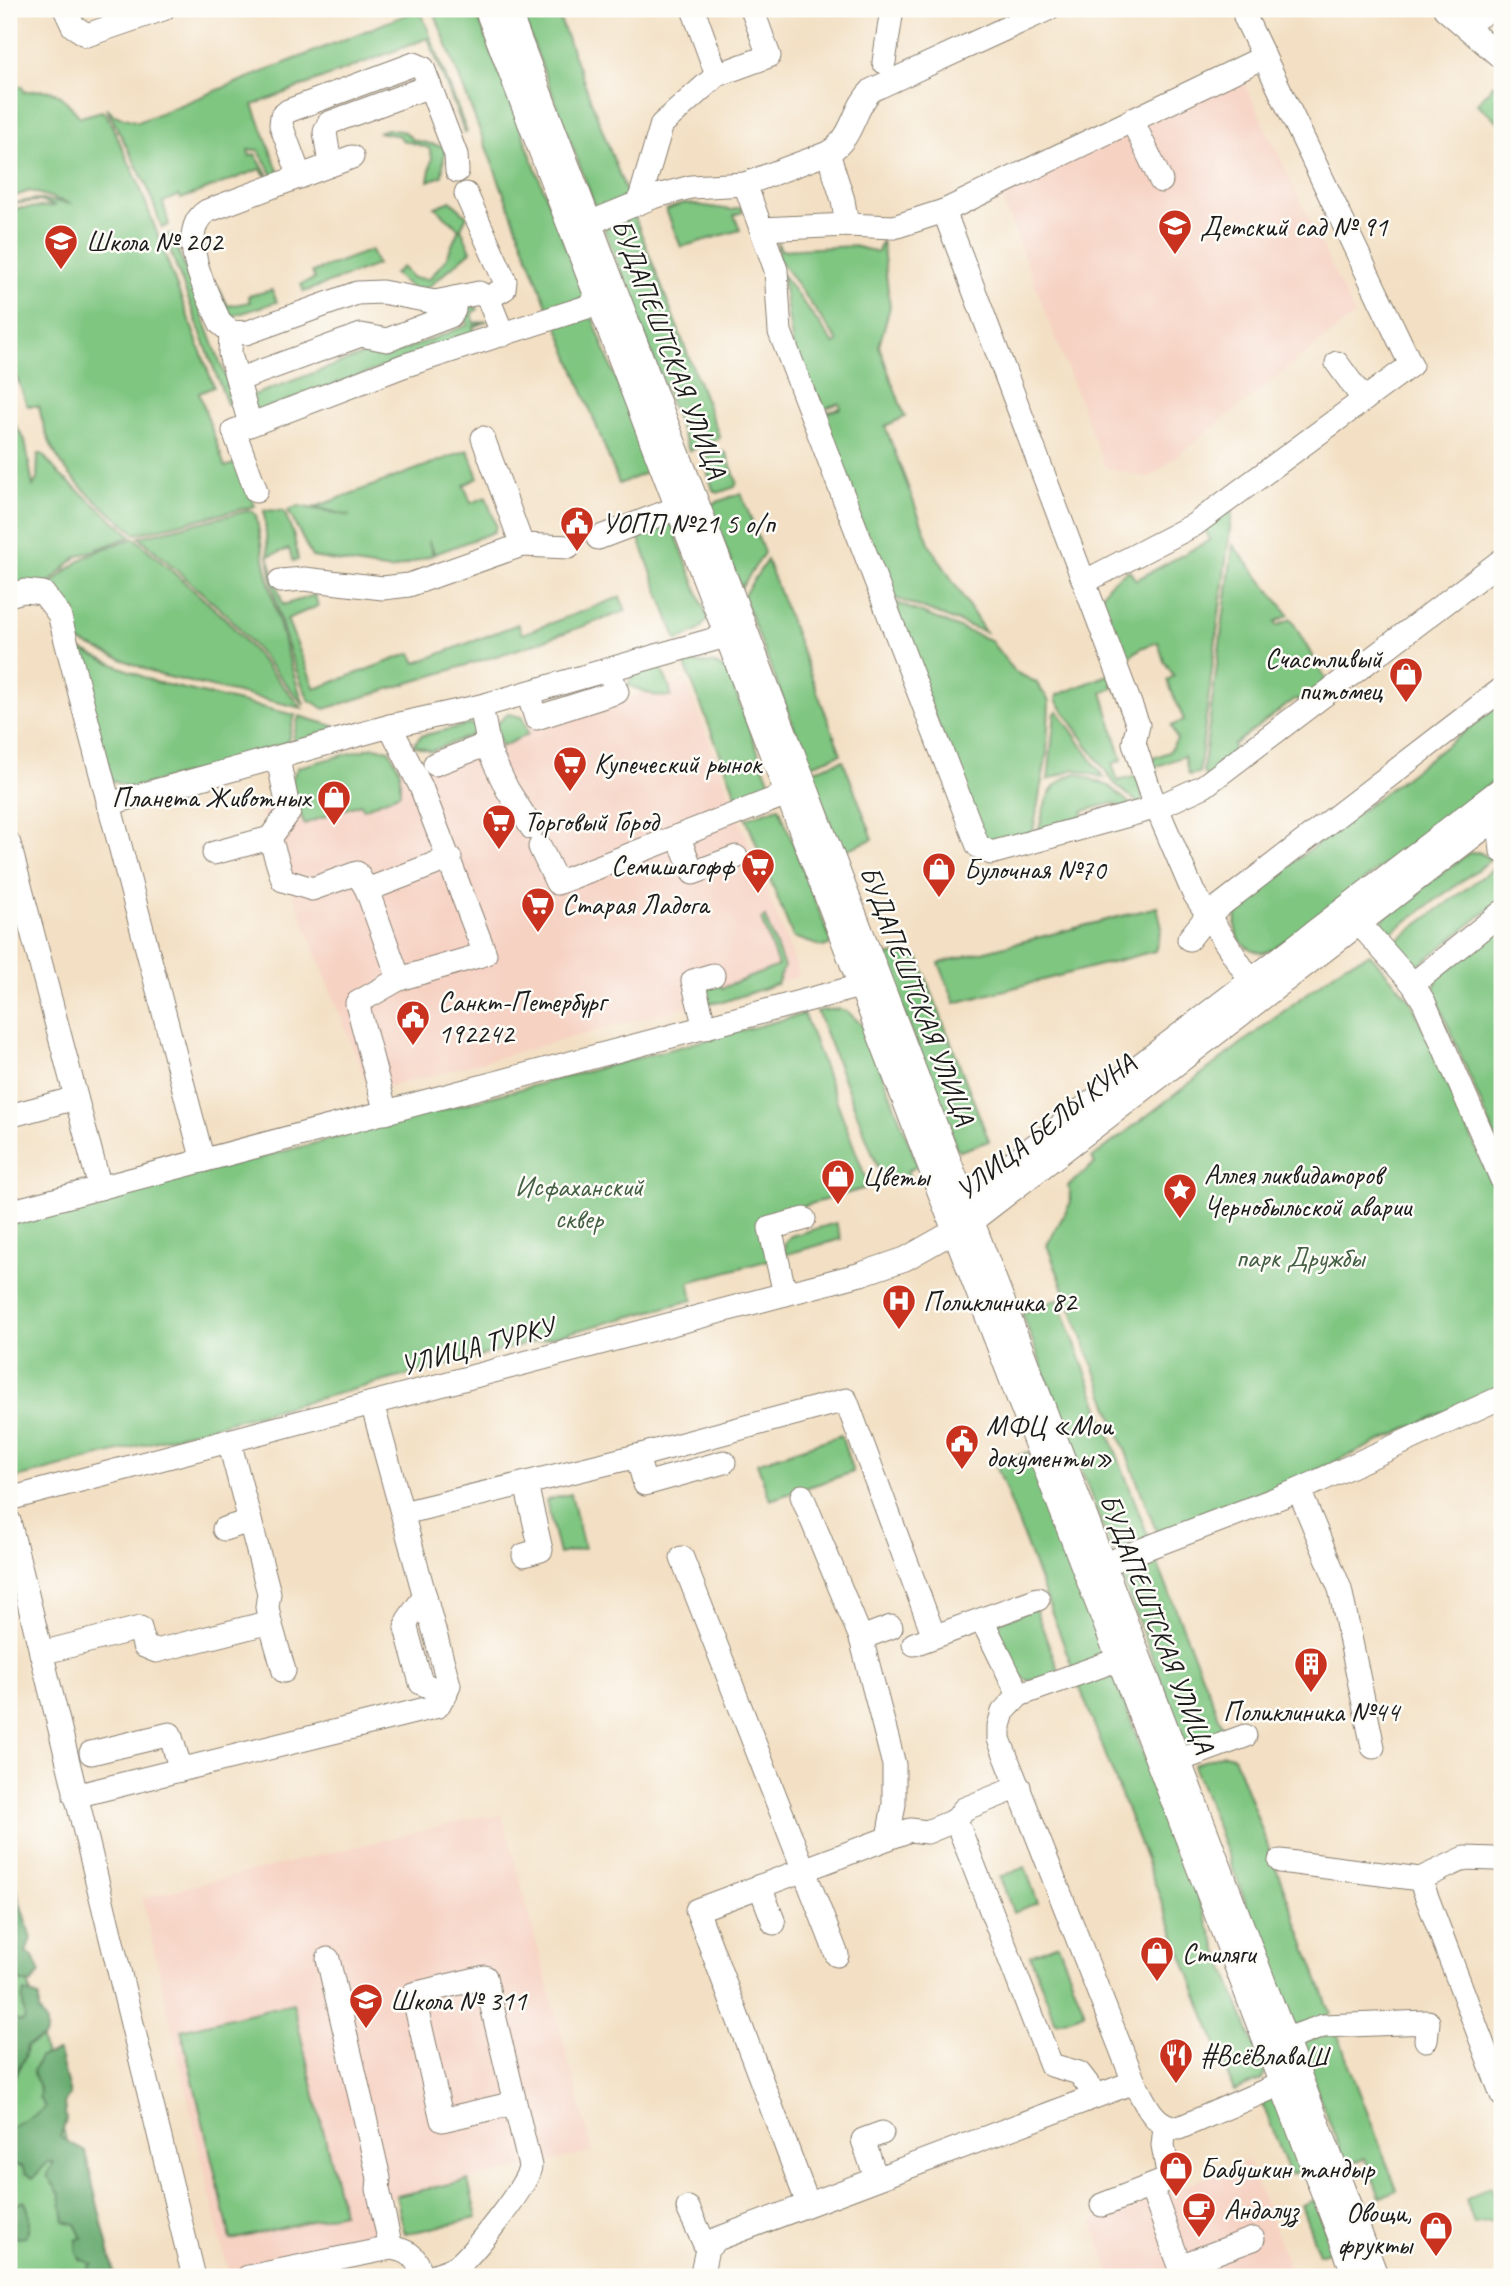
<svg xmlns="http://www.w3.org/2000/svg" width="1511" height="2286" viewBox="0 0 1511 2286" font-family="Caveat,sans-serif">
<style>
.built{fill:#f6d2c3}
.green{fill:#7fc681;stroke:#4e714e;stroke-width:2}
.forest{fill:#67ab6f;stroke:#426446;stroke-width:2}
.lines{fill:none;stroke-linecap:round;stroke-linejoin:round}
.minor-casing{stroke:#887e70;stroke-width:25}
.minor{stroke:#fff;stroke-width:23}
.labels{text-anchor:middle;stroke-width:5;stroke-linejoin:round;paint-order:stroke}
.poi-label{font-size:28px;fill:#1c1c1c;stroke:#fdfcf7;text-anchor:start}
.street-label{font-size:28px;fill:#1c1c1c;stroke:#fdfcf7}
.park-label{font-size:28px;fill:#446044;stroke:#fdfcf7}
</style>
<rect width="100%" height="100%" fill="#fdfcf7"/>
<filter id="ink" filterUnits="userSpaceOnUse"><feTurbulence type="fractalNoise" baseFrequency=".0143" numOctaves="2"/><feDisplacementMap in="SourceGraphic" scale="14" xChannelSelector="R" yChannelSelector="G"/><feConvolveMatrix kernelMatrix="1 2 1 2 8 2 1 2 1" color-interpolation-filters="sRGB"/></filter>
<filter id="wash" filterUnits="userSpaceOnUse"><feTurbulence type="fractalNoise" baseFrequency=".00686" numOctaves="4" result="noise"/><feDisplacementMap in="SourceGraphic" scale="28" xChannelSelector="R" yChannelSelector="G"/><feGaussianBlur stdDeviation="1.57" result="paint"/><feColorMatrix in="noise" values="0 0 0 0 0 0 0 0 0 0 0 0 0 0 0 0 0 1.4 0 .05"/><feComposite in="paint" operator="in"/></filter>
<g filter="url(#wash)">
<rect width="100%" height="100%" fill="#f3e0c4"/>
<g class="built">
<polygon points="1242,78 1355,315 1149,478 1105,467 1001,197"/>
<polygon points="686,680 800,976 370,1092 260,809"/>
<polygon points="502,1814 593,2152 371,2202 380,2244 229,2277 142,1898 483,1816 490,1818"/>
<polygon points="1248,2161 1293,2277 1111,2277 1092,2222"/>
</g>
<g class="green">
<polygon points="420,9 467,132 465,133 428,38 253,105 281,178 276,180 258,150 248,150 250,156 255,154 271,181 260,169 181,199 179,195 163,202 169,225 162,228 147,186 106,107 114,115 138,122"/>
<polygon points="433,9 475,9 585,298 549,311"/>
<polygon points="520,9 556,9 628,197 597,208 595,206"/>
<polygon points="1494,84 1502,92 1502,125 1477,104"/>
<path d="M9,86H22L24,92C57,86 60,94 80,117L102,111L107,115L138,182L214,387L199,393L225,467L239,462L255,506L136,534C85,491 50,469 39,406H28L25,400L9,355V209L56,206L39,201L9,204L37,199L72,204L30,191L9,198Z"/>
<polygon points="387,129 405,132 413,140 445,147 442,176 428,181 432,158 429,148 402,140 400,136 378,132"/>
<polygon points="451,201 467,216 461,228 471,251 427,288 414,290 394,274 402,267 413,278 429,279 446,259 459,229 435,207"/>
<polygon points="684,203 732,210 741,207 743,212 734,215 740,230 681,247 666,210"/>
<polygon points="634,215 720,438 689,451 604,229"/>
<polygon points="172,234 228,383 226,386 229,386 235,400 227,404 165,236"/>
<polygon points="882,240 890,307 879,346 905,417 885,426 930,545 985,632 887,595 822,414 841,408 839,403 821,410 794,355 782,274 834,344 838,342 778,258 777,242 781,250 853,246 878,252"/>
<polygon points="371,250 377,265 304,292 301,284 315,279 312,272"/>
<polygon points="217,285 228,306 250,302 248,296 272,290 277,302 233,316 226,310"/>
<polygon points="475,306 478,309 472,313 474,323 487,321 473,327 476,335 258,411 246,398 373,351 380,352 383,358 468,325 464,309"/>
<polygon points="591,314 651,471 619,484 557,325"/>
<polygon points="9,415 25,440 33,486 37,479 38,454 42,454 60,475 132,536 76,557 46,586 9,587"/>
<polygon points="468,450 478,478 464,485 471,503 486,497 496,525 494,532 435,554 428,540 433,555 391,570 312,557 288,510 299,506 350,516 315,507"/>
<polygon points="714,451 726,453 737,482 735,487 718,493 713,490 704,460"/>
<polygon points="741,493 764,553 741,588 709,505"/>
<path d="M1233,505L1199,773L1189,775L1184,756L1155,767L1157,773L1152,778L1146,761L1169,752L1177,739L1171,726L1184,720L1167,680L1174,676L1164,661L1158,642L1141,648L1119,665L1101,599C1105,584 1117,577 1129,570L1136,580L1210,540L1204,527Z"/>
<path d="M251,510L256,515C267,580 282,643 304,705L228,616L139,537Z"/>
<path d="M264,510L284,511L294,536L298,560L293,561L289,549L268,556L283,605L315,595L318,606L287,619L315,689L411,653L416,663L518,624L522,634L620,597L626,611L525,647L325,709L309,700C281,642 268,573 264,510Z"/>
<polygon points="671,522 708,619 698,631 677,641 636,531"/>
<path d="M135,538L227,620L302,708L160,675L72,639L49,588C76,557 97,550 135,538Z"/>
<polygon points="1233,545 1289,615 1275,622 1277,626 1291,619 1329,685 1307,701 1295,699 1233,745 1235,756 1206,777 1203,771"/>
<polygon points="767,560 841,754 809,766 743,596"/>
<polygon points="889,600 990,640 1015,672 1036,682 1049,701 1047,753 1032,837 998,847 984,841"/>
<polygon points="74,647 155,682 295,715 286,748 131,788 112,781"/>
<polygon points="684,662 715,664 727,670 771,786 768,790 739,802"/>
<polygon points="660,666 670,688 671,697 656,696 627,685 636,672"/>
<polygon points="1111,674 1113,688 1102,692 1122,760 1112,764 1118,781 1137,776 1143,799 1140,805 1114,783 1056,700 1057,695"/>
<path d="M1502,703V775L1274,949L1262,953C1229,945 1229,917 1249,896Z"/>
<polygon points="1058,711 1104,778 1074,769 1048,780 1055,713"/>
<polygon points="508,714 522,717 528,734 501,747 495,725"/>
<polygon points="299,716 351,731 291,747"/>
<polygon points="470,724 477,725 480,732 431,751 413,745 421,736"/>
<polygon points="374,747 389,750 400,770 400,793 364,809 360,804 304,824 290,782 298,767"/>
<polygon points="843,760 873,839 841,852 811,771"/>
<path d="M1076,773L1109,786L1135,808L1127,811L1114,803L1083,811L1082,823L1038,835C1044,807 1045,784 1076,773Z"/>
<polygon points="779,807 832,944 823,947 793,937 746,818"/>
<polygon points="1478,852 1492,859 1382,939 1380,925 1385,917 1469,853"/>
<path d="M1498,865C1504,876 1504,891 1498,902L1418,966L1410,965L1389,946Z"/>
<polygon points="1157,907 1162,927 1155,951 955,1003 939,963"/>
<polygon points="765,917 784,967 777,984 723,1002 708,1003 707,989 719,983 722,988 778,966 761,919"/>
<polygon points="1502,929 1502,1153 1433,990 1438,978"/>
<polygon points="899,954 918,957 989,1141 960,1151 956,1147 882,956"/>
<polygon points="1370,954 1411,1001 1502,1207 1502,1386 1279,1487 1158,1536 1047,1245 1071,1202 1068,1186 1095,1163 1092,1158 1344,965"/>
<polygon points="838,1009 847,1011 864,1027 918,1166 907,1171 911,1180 897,1185 884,1182 877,1165 817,1011"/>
<polygon points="804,1014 869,1187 759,1219 769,1260 689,1282 693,1300 9,1480 9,1224"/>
<polygon points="836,1223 841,1239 784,1255 785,1242 791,1236"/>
<polygon points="1058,1299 1149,1539 1112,1552 1022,1313"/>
<polygon points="841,1435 853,1472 770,1500 757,1463"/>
<polygon points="1028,1452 1102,1648 1096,1660 1073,1669 996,1464"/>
<polygon points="571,1494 584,1548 559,1554 546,1500"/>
<polygon points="1155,1557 1223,1728 1216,1734 1186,1746 1119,1571"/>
<polygon points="1035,1608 1060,1674 1029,1681 1020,1676 994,1624"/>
<polygon points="1102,1676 1115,1679 1265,2074 1261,2080 1234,2091 1079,1685"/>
<polygon points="1223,1754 1234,1756 1331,2014 1294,2028 1193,1765"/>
<polygon points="1025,1867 1038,1903 1013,1912 1000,1877"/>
<polygon points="9,1904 99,2277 9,2277"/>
<polygon points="1058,1944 1085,2013 1056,2023 1030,1955"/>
<polygon points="293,2003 343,2213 231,2240 181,2030"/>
<polygon points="1337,2033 1397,2190 1380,2197 1365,2158 1346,2165 1298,2042"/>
<polygon points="1275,2097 1303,2170 1290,2175 1262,2102"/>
<polygon points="468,2180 477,2218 405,2234 396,2196"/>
<polygon points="1490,2186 1502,2220 1474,2224 1466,2200"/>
<polygon points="1314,2200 1333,2249 1319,2254 1301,2205"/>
</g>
<g class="forest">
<polygon points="9,1867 31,1938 26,1953 33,1957 40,1973 31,1984 21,1982 9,1970"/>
<path d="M9,1987L12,2017L19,2022L24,2021C27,2011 19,2001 24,1992L39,1997V2011L46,2022V2032L43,2038L27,2046L25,2057L13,2079L9,2080Z"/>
<polygon points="56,2052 59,2052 70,2095 64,2103 66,2120 60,2137 85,2152 115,2277 88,2277 88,2267 92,2264 80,2259 76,2249 77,2239 82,2238 75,2224 64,2221 60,2194 47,2176 54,2162 48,2162 33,2178 25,2173 22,2166 14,2165 9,2168 9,2129 43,2110 45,2107 39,2097 40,2091 33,2071 40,2057"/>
<path d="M24,2201C30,2208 31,2229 25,2237L16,2238L11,2230L9,2207Z"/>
</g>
</g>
<g filter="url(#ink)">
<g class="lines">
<g class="minor-casing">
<g id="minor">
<polyline points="65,9 73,26 87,35 163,9"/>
<polyline points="486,9 1355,2277"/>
<polyline points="508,9 1377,2277"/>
<polyline points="693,9 717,75"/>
<polyline points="1445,9 1502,58"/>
<polyline points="1464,25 1492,9"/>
<polyline points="884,62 892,9"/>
<polyline points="1132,120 1161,181"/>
<polyline points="828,153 843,200 847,225"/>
<path d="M352,157L207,211C174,232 208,297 221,324L231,332L246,333L357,293L382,292L435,302L479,293L488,298L503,335"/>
<polyline points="330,165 325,132 329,123 430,86"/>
<polyline points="300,177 281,125 282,116 288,111 414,64 423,68 456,155 457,171"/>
<polyline points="745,184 776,270 780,332 978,846 991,853 1158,807 1204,786 1502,560"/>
<polyline points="466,194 505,281 504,289 488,298"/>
<polyline points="639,202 662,124 717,75 769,56 752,9"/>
<polyline points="944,211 1264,57"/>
<path d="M577,228L653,197L691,187L745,184L828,153C855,137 852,109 872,90L1048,9"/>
<polyline points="762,229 847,225 894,227 944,211 1138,725 1134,743 1150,792 1193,892 1261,997"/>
<polyline points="231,332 230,354 250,424"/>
<polyline points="1337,363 1364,400"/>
<polyline points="240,379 361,335 387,340 450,316 454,310 454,298"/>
<polyline points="483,438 522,545"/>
<polyline points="256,491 234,431 403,366 612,299"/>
<polyline points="598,538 690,503"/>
<polyline points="280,581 304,579 383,588 409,585 522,545 569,547"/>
<polyline points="1086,581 1194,525 1411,365 1245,17"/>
<polyline points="9,595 24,591 43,593 59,614 203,1161"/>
<polyline points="528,693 536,718 617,692 609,670"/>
<polyline points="481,706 490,753 507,789 532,828"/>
<polyline points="390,726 421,787 485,954 399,979 367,890 450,858"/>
<polyline points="435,764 488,744"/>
<polyline points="108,804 390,726 481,706 740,632"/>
<polyline points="1502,821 1500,831 1502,851"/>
<polyline points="678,836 693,873 736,857"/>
<polyline points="270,838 283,880 312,889 357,873 367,890"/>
<polyline points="9,844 100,1188"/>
<polyline points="540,847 557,883 800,789"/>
<polyline points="214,853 270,838 289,812 278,759"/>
<polyline points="1349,912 1413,984 1424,1002 1502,1180"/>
<polyline points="1189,939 1208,915 1502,689"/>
<polyline points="1413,984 1502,912"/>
<polyline points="705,1028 693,981 713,975"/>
<polyline points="386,1113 357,1003 399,979"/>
<polyline points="9,1116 76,1098"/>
<polyline points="9,1212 875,982"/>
<polyline points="961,1212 965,1201 1008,1166 1502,788"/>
<polyline points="785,1294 770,1228 804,1219"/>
<polyline points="229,1441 269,1593 267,1607 270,1622"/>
<polyline points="637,1456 645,1484 724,1462"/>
<polyline points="1299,1490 1340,1589 1373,1747"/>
<polyline points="802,1496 861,1638 894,1765 894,1804 888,1838"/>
<polyline points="9,1499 861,1274 905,1259 972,1221 1502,814"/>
<polyline points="403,1513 637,1456 846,1400 934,1636"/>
<polyline points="9,1521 194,2277"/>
<polyline points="224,1529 250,1521"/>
<polyline points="524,1555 541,1550 526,1484"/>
<polyline points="682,1558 837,1955"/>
<polyline points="1089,1570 1299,1490 1502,1397"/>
<polyline points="425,1596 408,1620 406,1628 421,1683 446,1694"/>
<polyline points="982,1620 1019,1695"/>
<polyline points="861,1638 891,1627"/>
<polyline points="914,1644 1038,1599"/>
<polyline points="41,1653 140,1628 144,1646 156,1651 270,1622 284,1671"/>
<polyline points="1131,1655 1019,1695 1003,1712 999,1726 999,1739 1134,2082"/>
<polyline points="91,1753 170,1734 181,1770"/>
<polyline points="1166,1765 1245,1736"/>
<polyline points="75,1796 438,1706 449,1685 372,1403"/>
<polyline points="956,1820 1051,2065 1079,2073 1096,2095"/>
<polyline points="1280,1861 1420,1879 1465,1858 1495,1859"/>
<polyline points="1420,1879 1502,2095"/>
<polyline points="760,1886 774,1923"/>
<polyline points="328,1959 379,2178 378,2189 391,2248"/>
<polyline points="1273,2044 1323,2026 1428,2022 1426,2040"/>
<polyline points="876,2178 863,2140 882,2133"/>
<polyline points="1151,2187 1180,2266 1253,2239"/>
<polyline points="808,2204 697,1910 910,1830 927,1832 956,1820 964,1809 1019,1787"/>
<polyline points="1102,2205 1169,2179 1163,2145 1165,2127"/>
<polyline points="688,2208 707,2249"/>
<path d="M248,2277L391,2248C410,2250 418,2258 422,2277"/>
<path d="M430,2277C439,2273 453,2270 460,2264C474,2251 531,2182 530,2166L485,1977L413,1994L442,2120L515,2103"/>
<path d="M701,2277L707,2249L717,2239L1134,2082C1146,2103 1153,2127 1179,2128L1295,2078"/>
</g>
</g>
<use href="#minor" class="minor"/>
</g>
</g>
<defs>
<g id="school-pin" transform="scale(1.75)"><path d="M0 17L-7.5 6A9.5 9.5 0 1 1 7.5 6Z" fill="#c8321e" stroke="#fdfcf7"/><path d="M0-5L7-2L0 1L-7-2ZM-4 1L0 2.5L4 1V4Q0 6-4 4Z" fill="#fff"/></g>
<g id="civic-pin" transform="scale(1.75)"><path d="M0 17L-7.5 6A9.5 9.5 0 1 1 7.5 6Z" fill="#c8321e" stroke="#fdfcf7"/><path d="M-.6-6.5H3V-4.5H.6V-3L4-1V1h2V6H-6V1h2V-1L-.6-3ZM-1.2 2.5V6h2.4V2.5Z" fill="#fff"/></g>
<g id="shop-pin" transform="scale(1.75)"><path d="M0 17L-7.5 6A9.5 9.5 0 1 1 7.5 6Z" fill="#c8321e" stroke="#fdfcf7"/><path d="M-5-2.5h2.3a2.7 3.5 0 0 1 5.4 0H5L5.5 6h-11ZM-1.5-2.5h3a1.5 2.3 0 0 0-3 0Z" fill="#fff"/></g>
<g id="supermarket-pin" transform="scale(1.75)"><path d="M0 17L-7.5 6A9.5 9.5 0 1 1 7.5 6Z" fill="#c8321e" stroke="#fdfcf7"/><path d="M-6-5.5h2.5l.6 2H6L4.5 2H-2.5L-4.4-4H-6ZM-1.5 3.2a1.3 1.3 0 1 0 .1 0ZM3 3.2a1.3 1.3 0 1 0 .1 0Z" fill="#fff"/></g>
<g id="sight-pin" transform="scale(1.75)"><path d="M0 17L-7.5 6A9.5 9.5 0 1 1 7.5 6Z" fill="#c8321e" stroke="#fdfcf7"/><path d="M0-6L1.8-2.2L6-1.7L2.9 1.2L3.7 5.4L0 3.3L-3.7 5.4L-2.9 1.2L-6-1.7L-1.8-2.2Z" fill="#fff"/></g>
<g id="hospital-pin" transform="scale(1.75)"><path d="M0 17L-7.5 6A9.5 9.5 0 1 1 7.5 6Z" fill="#c8321e" stroke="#fdfcf7"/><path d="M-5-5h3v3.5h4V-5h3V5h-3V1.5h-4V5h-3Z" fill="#fff"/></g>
<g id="building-pin" transform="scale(1.75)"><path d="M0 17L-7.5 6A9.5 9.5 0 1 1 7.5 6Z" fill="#c8321e" stroke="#fdfcf7"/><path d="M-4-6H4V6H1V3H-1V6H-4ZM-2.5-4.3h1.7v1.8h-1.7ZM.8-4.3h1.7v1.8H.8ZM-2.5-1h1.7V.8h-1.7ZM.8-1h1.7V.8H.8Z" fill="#fff"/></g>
<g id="restaurant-pin" transform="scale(1.75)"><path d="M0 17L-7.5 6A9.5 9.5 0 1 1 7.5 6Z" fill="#c8321e" stroke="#fdfcf7"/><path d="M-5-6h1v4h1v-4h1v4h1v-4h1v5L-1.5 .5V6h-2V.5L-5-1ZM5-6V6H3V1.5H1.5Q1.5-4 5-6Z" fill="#fff"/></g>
<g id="cafe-pin" transform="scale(1.75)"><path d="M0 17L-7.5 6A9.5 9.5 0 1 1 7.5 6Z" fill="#c8321e" stroke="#fdfcf7"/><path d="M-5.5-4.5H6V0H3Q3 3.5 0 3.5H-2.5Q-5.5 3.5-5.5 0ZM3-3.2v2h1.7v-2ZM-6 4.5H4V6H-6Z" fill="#fff"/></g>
</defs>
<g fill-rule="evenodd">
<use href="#school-pin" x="1175" y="226"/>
<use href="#school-pin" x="61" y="241"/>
<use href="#civic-pin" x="577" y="523"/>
<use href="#shop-pin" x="1406" y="674"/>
<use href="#supermarket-pin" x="570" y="763"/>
<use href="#shop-pin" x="334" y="797"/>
<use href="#supermarket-pin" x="499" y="821"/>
<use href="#supermarket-pin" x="758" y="865"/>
<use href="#shop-pin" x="939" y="869"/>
<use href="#supermarket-pin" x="538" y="904"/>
<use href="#civic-pin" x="413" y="1017"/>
<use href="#shop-pin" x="838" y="1176"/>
<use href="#sight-pin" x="1180" y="1190"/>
<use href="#hospital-pin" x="899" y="1301"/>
<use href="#civic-pin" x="962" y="1441"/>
<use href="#building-pin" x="1311" y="1664"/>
<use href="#shop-pin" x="1157" y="1953"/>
<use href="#school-pin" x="366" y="2000"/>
<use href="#restaurant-pin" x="1176" y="2055"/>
<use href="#shop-pin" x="1176" y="2168"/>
<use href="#cafe-pin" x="1199" y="2209"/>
<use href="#shop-pin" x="1436" y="2228"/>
</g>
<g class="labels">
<g class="poi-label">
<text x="1200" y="236">Детский сад № 91</text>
<text x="86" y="251">Школа № 202</text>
<text x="602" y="533">УОПП №21 5 о/п</text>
<text x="1382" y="668" text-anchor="end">Счастливый<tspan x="1382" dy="32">питомец</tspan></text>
<text x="594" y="773">Купеческий рынок</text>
<text x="310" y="807" text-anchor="end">Планета Животных</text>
<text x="524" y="831">Торговый Город</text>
<text x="734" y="875" text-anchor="end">Семишагофф</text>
<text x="964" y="879">Булочная №70</text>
<text x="562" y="914">Старая Ладога</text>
<text x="438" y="1011">Санкт-Петербург<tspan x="438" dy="32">192242</tspan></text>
<text x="1204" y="1184">Аллея ликвидаторов<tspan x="1204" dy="32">Чернобыльской аварии</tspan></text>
<text x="862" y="1186">Цветы</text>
<text x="923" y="1311">Поликлиника 82</text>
<text x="986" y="1435">МФЦ «Мои<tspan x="986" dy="32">документы»</tspan></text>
<text x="1311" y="1721" text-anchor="middle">Поликлиника №44</text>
<text x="1182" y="1963">Стиляги</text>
<text x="390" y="2010">Школа № 311</text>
<text x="1200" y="2065">#ВсёВлаваШ</text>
<text x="1200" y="2178">Бабушкин тандыр</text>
<text x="1224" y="2219">Андалуз</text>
<text x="1412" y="2222" text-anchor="end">Овощи,<tspan x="1412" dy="32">фрукты</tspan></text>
</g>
<g class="street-label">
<text transform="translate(670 348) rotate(69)" y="10">БУДАПЕШТСКАЯ УЛИЦА</text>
<text transform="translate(918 995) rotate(69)" y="10">БУДАПЕШТСКАЯ УЛИЦА</text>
<text transform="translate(1045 1126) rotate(-38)" y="10">УЛИЦА БЕЛЫ КУНА</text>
<text transform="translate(477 1345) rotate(-15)" y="10">УЛИЦА ТУРКУ</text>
<text transform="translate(1158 1623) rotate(69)" y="10">БУДАПЕШТСКАЯ УЛИЦА</text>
</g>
<g class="park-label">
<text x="579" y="1196">Исфаханский<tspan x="579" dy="32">сквер</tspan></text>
<text x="1300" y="1267">парк Дружбы</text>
</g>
</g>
<rect width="1511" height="2286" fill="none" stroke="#fdfcf7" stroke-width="35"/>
</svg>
